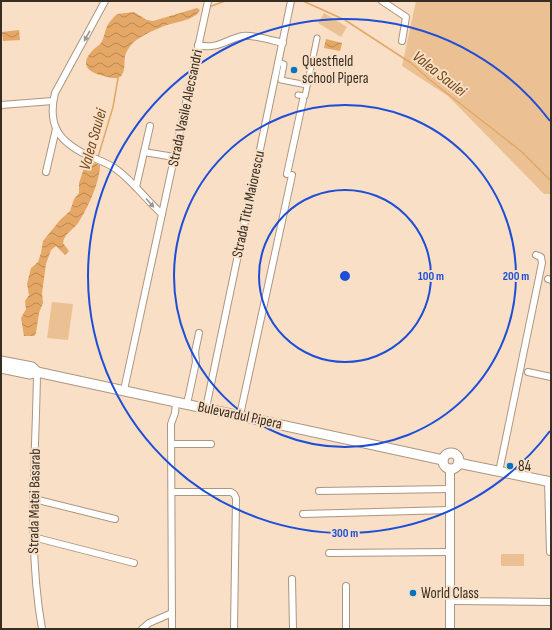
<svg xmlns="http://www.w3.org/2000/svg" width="552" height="630" viewBox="0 0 552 630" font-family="'Sofia Sans Condensed',sans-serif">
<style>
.grass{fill:#ebc093}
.water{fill:url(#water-waves)}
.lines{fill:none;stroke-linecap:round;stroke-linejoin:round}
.stream{stroke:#e4a765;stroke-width:1.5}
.pedestrian-casing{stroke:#ad967f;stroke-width:7}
.minor-casing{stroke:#ad967f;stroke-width:8}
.tertiary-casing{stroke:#ad967f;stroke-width:10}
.secondary-casing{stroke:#ad967f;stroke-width:11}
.pedestrian{stroke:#fff;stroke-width:5}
.minor{stroke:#fff;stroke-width:6}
.tertiary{stroke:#fff;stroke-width:8}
.secondary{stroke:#fff;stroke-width:9}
.oneway{fill:#9a9691}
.ring{fill:none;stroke:#1d4ed8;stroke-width:2}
.poi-dot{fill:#0074be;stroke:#f8dfc6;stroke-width:1.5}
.labels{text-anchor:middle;stroke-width:4;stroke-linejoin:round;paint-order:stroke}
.poi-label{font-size:15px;fill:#362d23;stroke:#f8dfc6;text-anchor:start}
.street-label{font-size:15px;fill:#362d23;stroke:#f8dfc6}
.water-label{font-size:16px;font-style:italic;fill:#704716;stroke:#f8dfc6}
.centre{fill:#1d4ed8;stroke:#f8dfc6;stroke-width:2}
.ring-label{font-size:12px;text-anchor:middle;font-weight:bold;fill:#1d4ed8;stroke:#f8dfc6;stroke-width:4;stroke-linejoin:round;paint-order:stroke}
</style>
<defs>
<pattern id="water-waves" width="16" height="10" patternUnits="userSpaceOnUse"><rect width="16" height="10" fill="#e4a765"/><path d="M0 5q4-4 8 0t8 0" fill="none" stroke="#ba8853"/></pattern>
</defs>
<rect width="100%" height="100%" fill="#f8dfc6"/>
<g class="grass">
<polygon points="416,1 551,1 551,194 544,194 448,96 402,66"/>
<polygon points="324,13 347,27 341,37 318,23"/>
<polygon points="52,302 73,304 68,340 47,338"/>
<rect x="501" y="554" width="23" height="12"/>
</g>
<g class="water">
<path d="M197,8L200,10C195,21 173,22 162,27C154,30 145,34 138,39C132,43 127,49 125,56C124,63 126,75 118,78C113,79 105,76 100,75C86,71 81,63 92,51C94,48 99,46 101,43C104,38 105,31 107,26C110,21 113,18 117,14L134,12L147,20L153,21Z"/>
<polygon points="19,30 20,40 3,41 2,32"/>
<polygon points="326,39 342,43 340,51 324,48"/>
<path d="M91,162L100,165C100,182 87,210 78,223C73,230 64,234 63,243L69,251L65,255L56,246L51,250L46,264L42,293L43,303L39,313L36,333L34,336H24L21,318L26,309L25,301L29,295L27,284L31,268L38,262L41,253L43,241L60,220L70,211L74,199L79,193V183L85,165Z"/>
</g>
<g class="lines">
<g class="stream">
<polyline points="303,1 345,20 411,63 430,80 522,152 551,181"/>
<polyline points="209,7 225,1"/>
<polyline points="98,157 113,107 118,78"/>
</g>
<g class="pedestrian-casing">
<g id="pedestrian">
<polyline points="278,62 284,64 281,80 307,85"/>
<polyline points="298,95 305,96 317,38"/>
</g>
</g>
<g class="minor-casing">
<g id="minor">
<path d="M105,1L55,93C47,126 59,142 89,156C98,160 108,163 116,169C134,182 146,200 162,214"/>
<polyline points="382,1 406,17 402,41"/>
<path d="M198,45C218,50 226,39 243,36C250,34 274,41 283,43"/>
<polyline points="1,105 53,101"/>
<polyline points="144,152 174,157"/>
<polyline points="46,172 56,129"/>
<polyline points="287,174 303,100"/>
<polyline points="136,187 150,126"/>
<polyline points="548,279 551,280"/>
<path d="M37,372C36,457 27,544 42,629"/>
<polyline points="528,372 551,377"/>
<polyline points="124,390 208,1"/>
<polyline points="187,404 196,362 195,352 199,333"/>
<polyline points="206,408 291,1"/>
<polyline points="240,415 292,175"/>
<polyline points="172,444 211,444"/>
<polyline points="499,472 542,263 541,257 536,255"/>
<polyline points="548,481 550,552"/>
<polyline points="319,491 450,489"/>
<polyline points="172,492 231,492 234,494 236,498 234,629"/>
<polyline points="34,499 115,519"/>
<polyline points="303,514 450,510"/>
<polyline points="33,537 134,563"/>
<polyline points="329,553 450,552"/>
<polyline points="292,579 293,629"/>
<polyline points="346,586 346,629"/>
<polyline points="450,601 551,602"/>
<polyline points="142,629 149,623 172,613"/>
<polyline points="172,629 171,424 175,413 176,402"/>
</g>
</g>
<g class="tertiary-casing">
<polyline id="tertiary" points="450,629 450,469"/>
</g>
<g class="secondary-casing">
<g id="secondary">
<polyline points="1,361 32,367 37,372"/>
<polyline points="1,368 30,374 37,372 443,460"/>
<circle cx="451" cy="461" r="8"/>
<polyline points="458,463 551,482"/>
</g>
</g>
<use href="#pedestrian" class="pedestrian"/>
<use href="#minor" class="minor"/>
<use href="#tertiary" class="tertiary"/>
<use href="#secondary" class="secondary"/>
</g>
<defs><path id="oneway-solid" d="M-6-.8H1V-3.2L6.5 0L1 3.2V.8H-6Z"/></defs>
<g class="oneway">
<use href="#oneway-solid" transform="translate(87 36) rotate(119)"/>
<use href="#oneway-solid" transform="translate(150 203) rotate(48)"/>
</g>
<g class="ring">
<circle cx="345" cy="276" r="86"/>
<circle cx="345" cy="276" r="171"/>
<path d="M550 431A257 257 0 1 1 550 121"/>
</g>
<g class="poi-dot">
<circle cx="294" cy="70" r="4"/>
<circle cx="510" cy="466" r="4"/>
<circle cx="413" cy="593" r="4"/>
</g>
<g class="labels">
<g class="poi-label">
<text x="302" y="66">Questfield<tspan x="302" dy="17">school Pipera</tspan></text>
<text x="518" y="471">84</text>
<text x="421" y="598">World Class</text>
</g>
<g class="street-label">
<text transform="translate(185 108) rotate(-78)" y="5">Strada Vasile Alecsandri</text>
<text transform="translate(248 204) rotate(-78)" y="5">Strada Titu Maiorescu</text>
<text transform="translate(240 415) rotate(12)" y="5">Bulevardul Pipera</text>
<text transform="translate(34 501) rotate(-89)" y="5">Strada Matei Basarab</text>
</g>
<g class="water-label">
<text transform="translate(440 73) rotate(38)" y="6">Valea Saulei</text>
<text transform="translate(92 139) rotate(-74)" y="6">Valea Saulei</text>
</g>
</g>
<circle cx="345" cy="276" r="6" class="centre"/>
<g class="ring-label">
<text x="431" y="280">100 m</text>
<text x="516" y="280">200 m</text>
<text x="345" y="537">300 m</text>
</g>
<rect width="552" height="630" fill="none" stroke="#362d23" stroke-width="4"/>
</svg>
